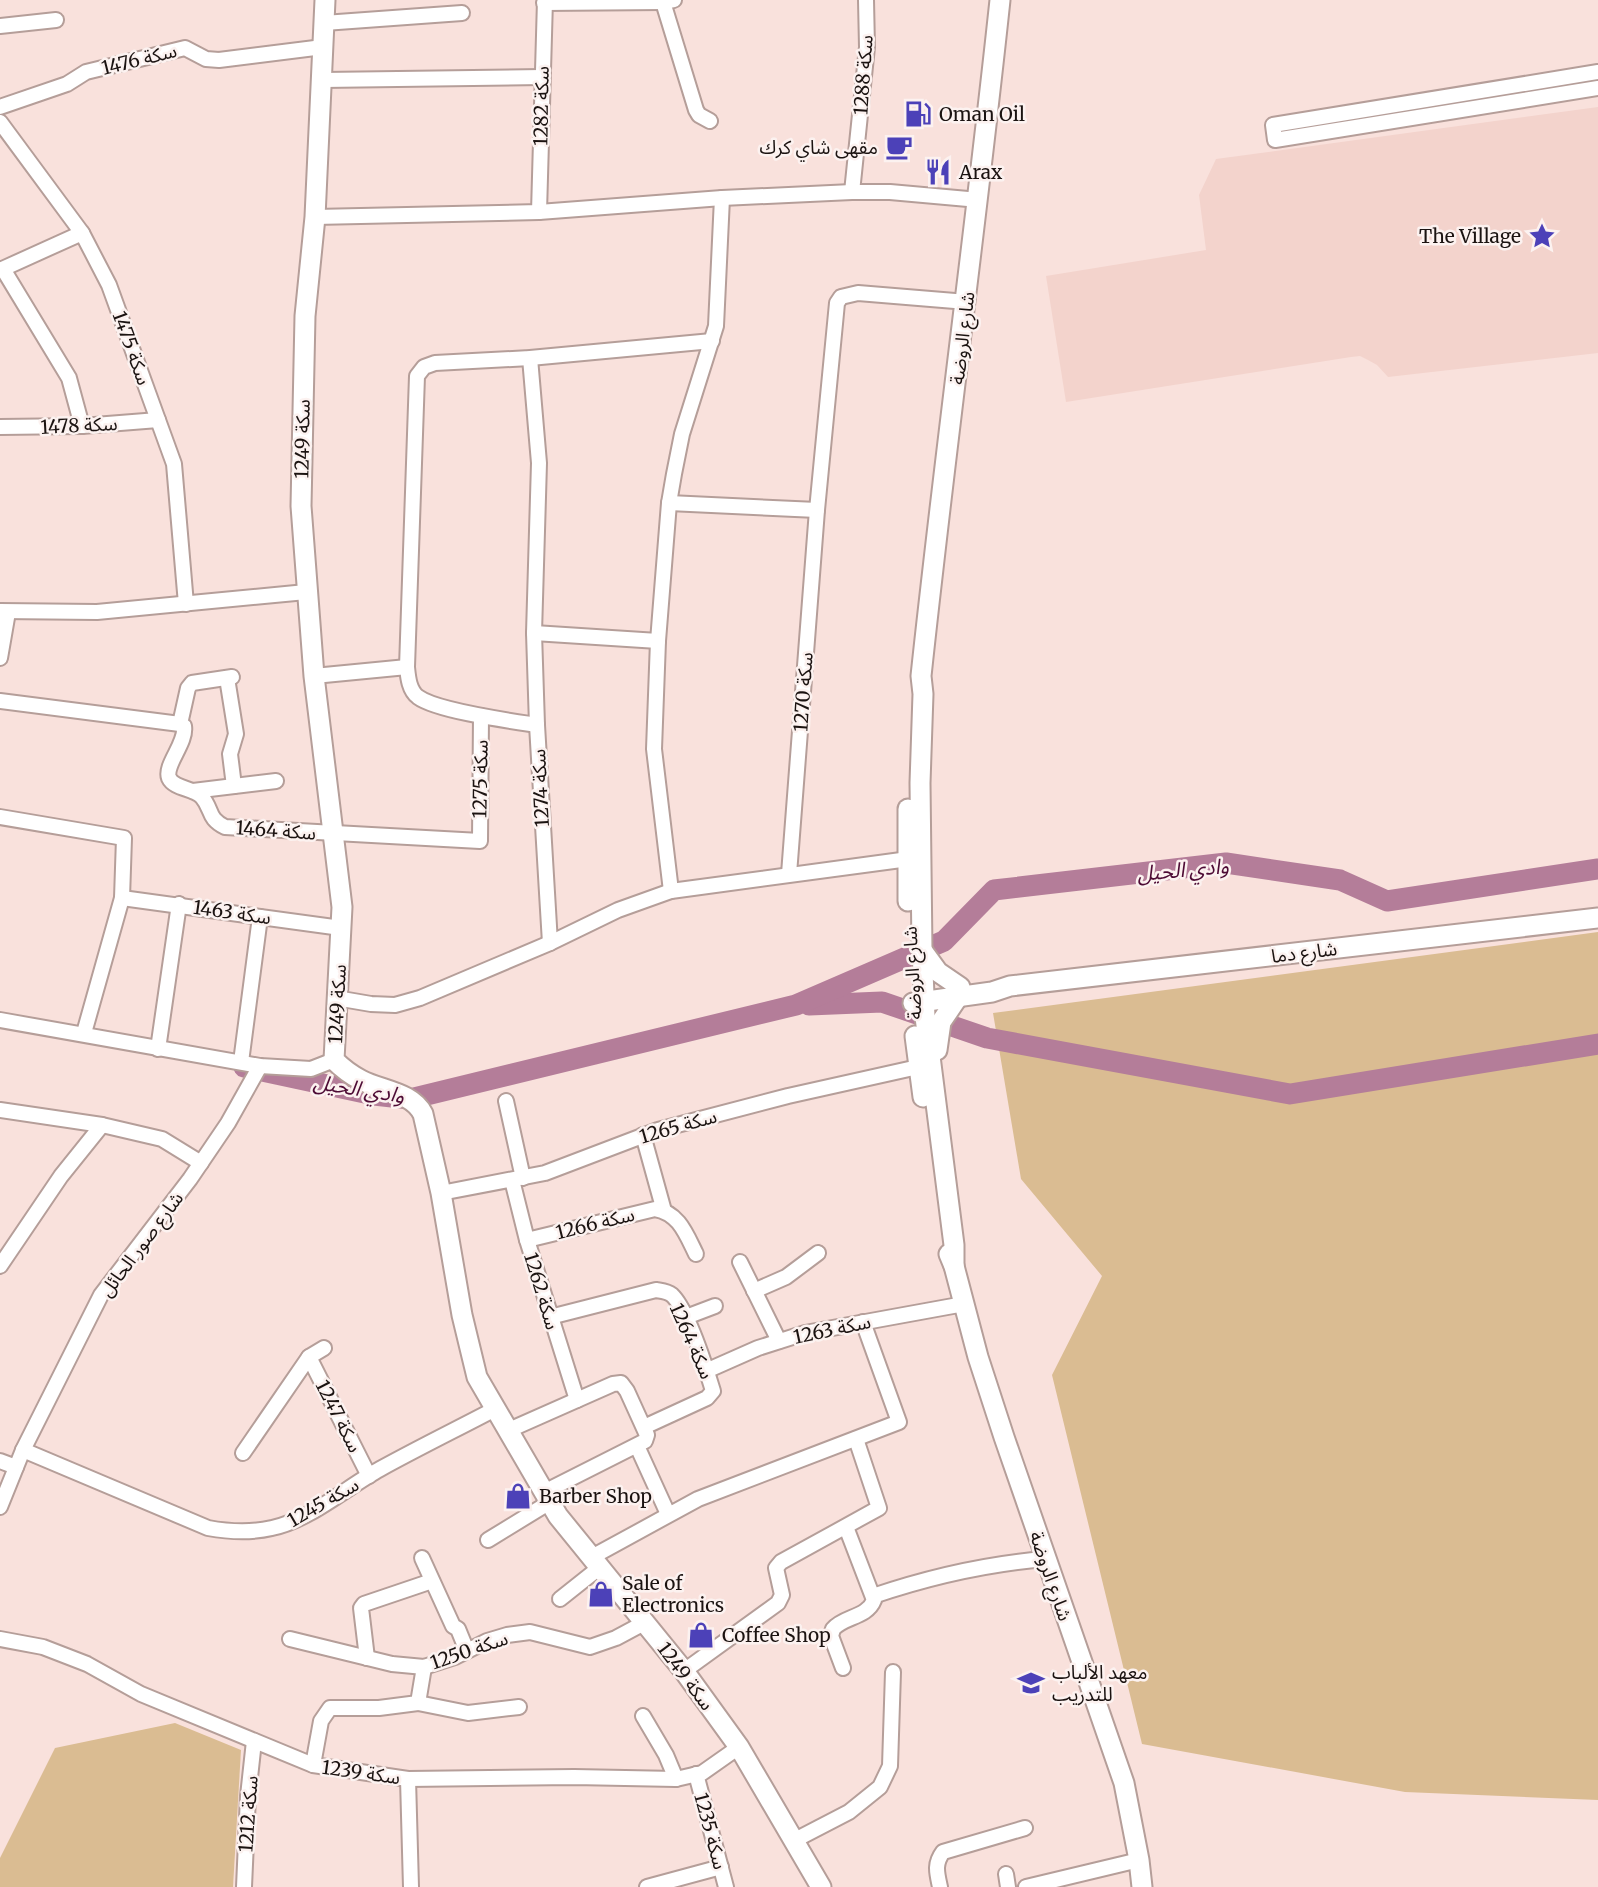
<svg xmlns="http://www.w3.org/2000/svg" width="1598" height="1887" viewBox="0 0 1598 1887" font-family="Merriweather,'Noto Sans Arabic',serif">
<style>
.built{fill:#f3d3cc}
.green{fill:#dabc92}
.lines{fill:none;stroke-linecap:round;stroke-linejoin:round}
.river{stroke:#b47d99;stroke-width:21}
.street-casing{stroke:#b59e99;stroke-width:18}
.secondary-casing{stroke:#b59e99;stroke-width:23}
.street{stroke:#fff;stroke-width:14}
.secondary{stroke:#fff;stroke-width:19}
.labels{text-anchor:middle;stroke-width:5;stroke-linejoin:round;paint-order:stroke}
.street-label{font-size:19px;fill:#1b1311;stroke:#fcf2f0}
.poi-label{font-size:19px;fill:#1b1311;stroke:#fcf2f0;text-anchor:start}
.water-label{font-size:21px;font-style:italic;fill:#4d0b35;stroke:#fcf2f0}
</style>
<rect width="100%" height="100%" fill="#f9e1dc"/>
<polygon class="built" points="1598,107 1598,353 1388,377 1377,365 1368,360 1360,356 1351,357 1066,402 1046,276 1206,250 1199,195 1216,159"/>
<g class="green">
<polygon points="1598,932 1598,1800 1405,1792 1142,1744 1052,1375 1102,1276 1021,1179 993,1013"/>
<polygon points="175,1723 241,1750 233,1887 0,1887 0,1858 55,1748"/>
</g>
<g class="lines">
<g class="river">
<polyline points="809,1005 882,1002 987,1038 1290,1094 1598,1044"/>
<polyline points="244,1067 374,1095 410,1099 796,1005 944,941 994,890 1226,863 1340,880 1387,901 1598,869"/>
</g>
<g class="street-casing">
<g id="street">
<polyline points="663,2 696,110 699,115 710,121"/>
<polyline points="544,3 663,2 674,0"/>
<polyline points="324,23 462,13"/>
<polyline points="0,26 56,20"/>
<polyline points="1598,72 1273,125 1275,140 1598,88"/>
<polyline points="323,80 542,77"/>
<polyline points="0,107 67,84 86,72 185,48 206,59 219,60 323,47"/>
<polyline points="0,122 82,233 109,285 174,464 186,604"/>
<polyline points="852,192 867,47 866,0"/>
<polyline points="539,212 545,0"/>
<polyline points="315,217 539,212 722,198 852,192 890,192 979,200"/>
<polyline points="3,269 69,378 82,426"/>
<polyline points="0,270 82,233"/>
<polyline points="530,358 539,463 534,633 537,725 550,943"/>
<polyline points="0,427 82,426 158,420"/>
<polyline points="669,503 817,510"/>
<polyline points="0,611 97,612 306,592"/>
<polyline points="534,633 658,641"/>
<polyline points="0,658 8,612"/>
<polyline points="314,676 407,667"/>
<polyline points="227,678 236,734 230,754 234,786"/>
<polyline points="0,701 180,724"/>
<path d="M180,724L184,726C187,743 164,765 169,778C174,789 194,788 202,797C213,810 207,818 225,827L480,841L481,716"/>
<polyline points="180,724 188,688 192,683 232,677"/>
<path d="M537,725C511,721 437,711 418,697C409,690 408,677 407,667L417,376L424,367L435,363L530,358L712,341"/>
<polyline points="193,791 276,781"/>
<polyline points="0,817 124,838 122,898 84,1033"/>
<polyline points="789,874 817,510 837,303 841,297 858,293 967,302"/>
<polyline points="671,891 654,749 658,641 669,503 674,474 682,434 716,326 722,198"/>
<polyline points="122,898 341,928"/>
<polyline points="336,998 371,1004 395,1005 420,998 550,943 618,910 671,891 916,858"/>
<polyline points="0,1020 260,1066 311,1069 334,1060"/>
<polyline points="158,1049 179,904"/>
<polyline points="241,1062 260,917"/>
<polyline points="506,1101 523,1178"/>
<polyline points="0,1110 102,1125 162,1139 201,1163"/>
<polyline points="643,1135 664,1211"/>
<polyline points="512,1180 527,1240 577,1400"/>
<polyline points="441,1193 545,1173 658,1130 788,1096 918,1067"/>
<path d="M527,1240L655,1209C679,1213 686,1234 696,1254"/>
<polyline points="740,1262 779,1341"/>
<polyline points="0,1266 61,1176 102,1125"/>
<polyline points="754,1291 786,1277 818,1253"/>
<path d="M550,1317L656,1290C662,1291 667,1291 672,1295C688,1310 706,1368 713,1391L707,1398L644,1427"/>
<polyline points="686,1317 715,1306"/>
<polyline points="309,1357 369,1476"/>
<polyline points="706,1371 758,1348 805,1333 964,1304"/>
<polyline points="509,1430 613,1384 621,1383 627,1391 647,1435 645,1441 544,1492"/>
<polyline points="637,1446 668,1514"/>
<path d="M23,1450L208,1528C230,1532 251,1533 272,1528C310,1520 347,1487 380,1469C418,1448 457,1429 495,1409"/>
<polyline points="243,1453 309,1357 324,1348"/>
<polyline points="0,1461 16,1467"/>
<polyline points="0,1507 23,1450 101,1295 190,1179 228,1123 260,1066"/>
<polyline points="488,1540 550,1502"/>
<polyline points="422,1558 453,1626 458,1629 467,1651"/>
<polyline points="590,1558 698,1499 899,1422 863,1322"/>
<path d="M873,1596C929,1577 985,1564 1045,1559"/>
<polyline points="560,1599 599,1568"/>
<polyline points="0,1639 43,1647 87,1664 141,1694 313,1765 408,1779 574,1777 676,1779 702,1773 739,1747"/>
<polyline points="290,1639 392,1664 424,1667 455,1657 487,1641 507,1635 530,1632 590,1647 616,1638 644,1623"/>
<polyline points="367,1658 361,1608 364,1604 432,1581"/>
<path d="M843,1668L831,1636L833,1629C844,1616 867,1618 874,1600L846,1527"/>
<polyline points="684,1671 778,1603 782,1595 776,1568 781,1562 879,1508 856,1439"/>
<polyline points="418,1703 468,1713 519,1707"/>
<polyline points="643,1716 666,1755 676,1779"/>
<polyline points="313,1765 321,1721 330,1708 379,1708 418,1703 424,1667"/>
<polyline points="696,1774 726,1887"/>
<polyline points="408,1779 411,1887"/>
<polyline points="795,1840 849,1812 880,1787 890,1766 893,1672"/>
<polyline points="1006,1874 1008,1887"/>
<polyline points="244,1887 248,1796 254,1741"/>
<polyline points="647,1887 721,1867"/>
<path d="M940,1887C937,1873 934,1864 943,1852L1025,1828"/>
<polyline points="1026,1887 1139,1860"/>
</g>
</g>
<g class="secondary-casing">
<g id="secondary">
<path d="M325,0L315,217L305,316L301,506L314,676L342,907L334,1060C342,1068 351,1075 361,1080C382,1091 412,1092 423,1114L441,1193L462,1315L477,1377L558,1516L684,1671L739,1747L821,1887"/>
<polyline points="908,809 908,901"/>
<polyline points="922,950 938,972 960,987"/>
<polyline points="913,1003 992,992 1010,986 1598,918"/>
<polyline points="915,1036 923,1097"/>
<polyline points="937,1050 941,1022 958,997"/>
<polyline points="949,1254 954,1266 978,1357 1004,1437 1124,1783 1139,1860 1142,1887"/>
<path d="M954,1266V1245L925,1017L922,950L920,783L923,694L921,676C945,451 976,226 1000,0"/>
</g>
</g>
<use href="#street" class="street"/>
<use href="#secondary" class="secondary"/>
</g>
<defs>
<g id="fuel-bare" transform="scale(2.1)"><path d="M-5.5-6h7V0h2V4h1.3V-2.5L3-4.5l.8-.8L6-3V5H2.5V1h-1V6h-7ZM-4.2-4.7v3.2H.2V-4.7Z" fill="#4c41b8" stroke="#fcf2f0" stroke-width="2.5" paint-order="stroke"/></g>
<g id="cafe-bare" transform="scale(2.1)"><path d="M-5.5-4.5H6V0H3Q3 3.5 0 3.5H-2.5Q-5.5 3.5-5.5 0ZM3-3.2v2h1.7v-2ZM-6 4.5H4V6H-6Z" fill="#4c41b8" stroke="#fcf2f0" stroke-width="2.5" paint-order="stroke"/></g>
<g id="restaurant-bare" transform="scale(2.1)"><path d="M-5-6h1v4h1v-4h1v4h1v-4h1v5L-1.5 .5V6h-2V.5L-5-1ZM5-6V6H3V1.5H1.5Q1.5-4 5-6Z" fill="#4c41b8" stroke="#fcf2f0" stroke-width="2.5" paint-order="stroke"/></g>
<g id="sight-bare" transform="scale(2.1)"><path d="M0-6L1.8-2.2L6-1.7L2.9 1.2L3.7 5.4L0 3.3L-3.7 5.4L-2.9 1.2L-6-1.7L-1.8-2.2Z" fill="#4c41b8" stroke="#fcf2f0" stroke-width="2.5" paint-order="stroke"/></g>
<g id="shop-bare" transform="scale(2.1)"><path d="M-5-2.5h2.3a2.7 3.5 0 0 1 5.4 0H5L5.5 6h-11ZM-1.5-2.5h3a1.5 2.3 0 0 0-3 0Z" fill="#4c41b8" stroke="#fcf2f0" stroke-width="2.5" paint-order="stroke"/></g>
<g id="school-bare" transform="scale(2.1)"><path d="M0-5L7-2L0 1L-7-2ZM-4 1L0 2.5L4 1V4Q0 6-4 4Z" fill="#4c41b8" stroke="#fcf2f0" stroke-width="2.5" paint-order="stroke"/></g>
</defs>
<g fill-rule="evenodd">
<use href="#fuel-bare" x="918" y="114"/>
<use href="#cafe-bare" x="899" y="147"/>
<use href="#restaurant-bare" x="938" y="172"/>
<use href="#sight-bare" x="1542" y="236"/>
<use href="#shop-bare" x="518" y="1496"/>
<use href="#shop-bare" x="601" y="1594"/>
<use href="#shop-bare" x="701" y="1635"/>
<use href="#school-bare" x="1031" y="1683"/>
</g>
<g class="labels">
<g class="street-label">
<text transform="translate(139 59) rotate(-14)" y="7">سكة 1476</text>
<text transform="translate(863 75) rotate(-86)" y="7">سكة 1288</text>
<text transform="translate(541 106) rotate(-89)" y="7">سكة 1282</text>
<text transform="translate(962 338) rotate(-83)" y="7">شارع الروضة</text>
<text transform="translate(132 348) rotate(70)" y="7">سكة 1475</text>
<text transform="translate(79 425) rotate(-3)" y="7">سكة 1478</text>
<text transform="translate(302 439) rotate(-89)" y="7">سكة 1249</text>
<text transform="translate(803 692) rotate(-86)" y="7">سكة 1270</text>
<text transform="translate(480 779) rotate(-89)" y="7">سكة 1275</text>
<text transform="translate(540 788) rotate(-93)" y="7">سكة 1274</text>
<text transform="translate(276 830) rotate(4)" y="7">سكة 1464</text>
<text transform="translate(232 912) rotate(8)" y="7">سكة 1463</text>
<text transform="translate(1304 952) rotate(-7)" y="7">شارع دما</text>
<text transform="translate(912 973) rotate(-93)" y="7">شارع الروضة</text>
<text transform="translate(337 1004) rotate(-87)" y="7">سكة 1249</text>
<text transform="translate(678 1126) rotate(-16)" y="7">سكة 1265</text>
<text transform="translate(595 1223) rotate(-14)" y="7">سكة 1266</text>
<text transform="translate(141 1244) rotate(-53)" y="7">شارع صور الحائل</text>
<text transform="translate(542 1291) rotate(73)" y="7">سكة 1262</text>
<text transform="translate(832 1329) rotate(-12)" y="7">سكة 1263</text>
<text transform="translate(692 1341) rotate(66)" y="7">سكة 1264</text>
<text transform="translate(339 1416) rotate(63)" y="7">سكة 1247</text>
<text transform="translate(323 1502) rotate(-30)" y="7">سكة 1245</text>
<text transform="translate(1051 1576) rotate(71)" y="7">شارع الروضة</text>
<text transform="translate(469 1650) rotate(-19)" y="7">سكة 1250</text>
<text transform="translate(686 1676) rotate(53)" y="7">سكة 1249</text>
<text transform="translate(361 1772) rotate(8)" y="7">سكة 1239</text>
<text transform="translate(248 1814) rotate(-86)" y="7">سكة 1212</text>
<text transform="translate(711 1831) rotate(75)" y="7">سكة 1235</text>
</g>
<g class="poi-label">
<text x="939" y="121">Oman Oil</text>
<text x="878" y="154" text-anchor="end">مقهى شاي كرك</text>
<text x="959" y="179">Arax</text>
<text x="1521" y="243" text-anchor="end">The Village</text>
<text x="539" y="1503">Barber Shop</text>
<text x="622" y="1590">Sale of<tspan x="622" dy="22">Electronics</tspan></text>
<text x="722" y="1642">Coffee Shop</text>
<text x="1052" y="1679">معهد الألباب<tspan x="1052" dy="22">للتدريب</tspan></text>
</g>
<g class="water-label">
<text transform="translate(1183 870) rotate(-5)" y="7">وادي الحيل</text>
<text transform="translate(359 1089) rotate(9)" y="7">وادي الحيل</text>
</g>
</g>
</svg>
